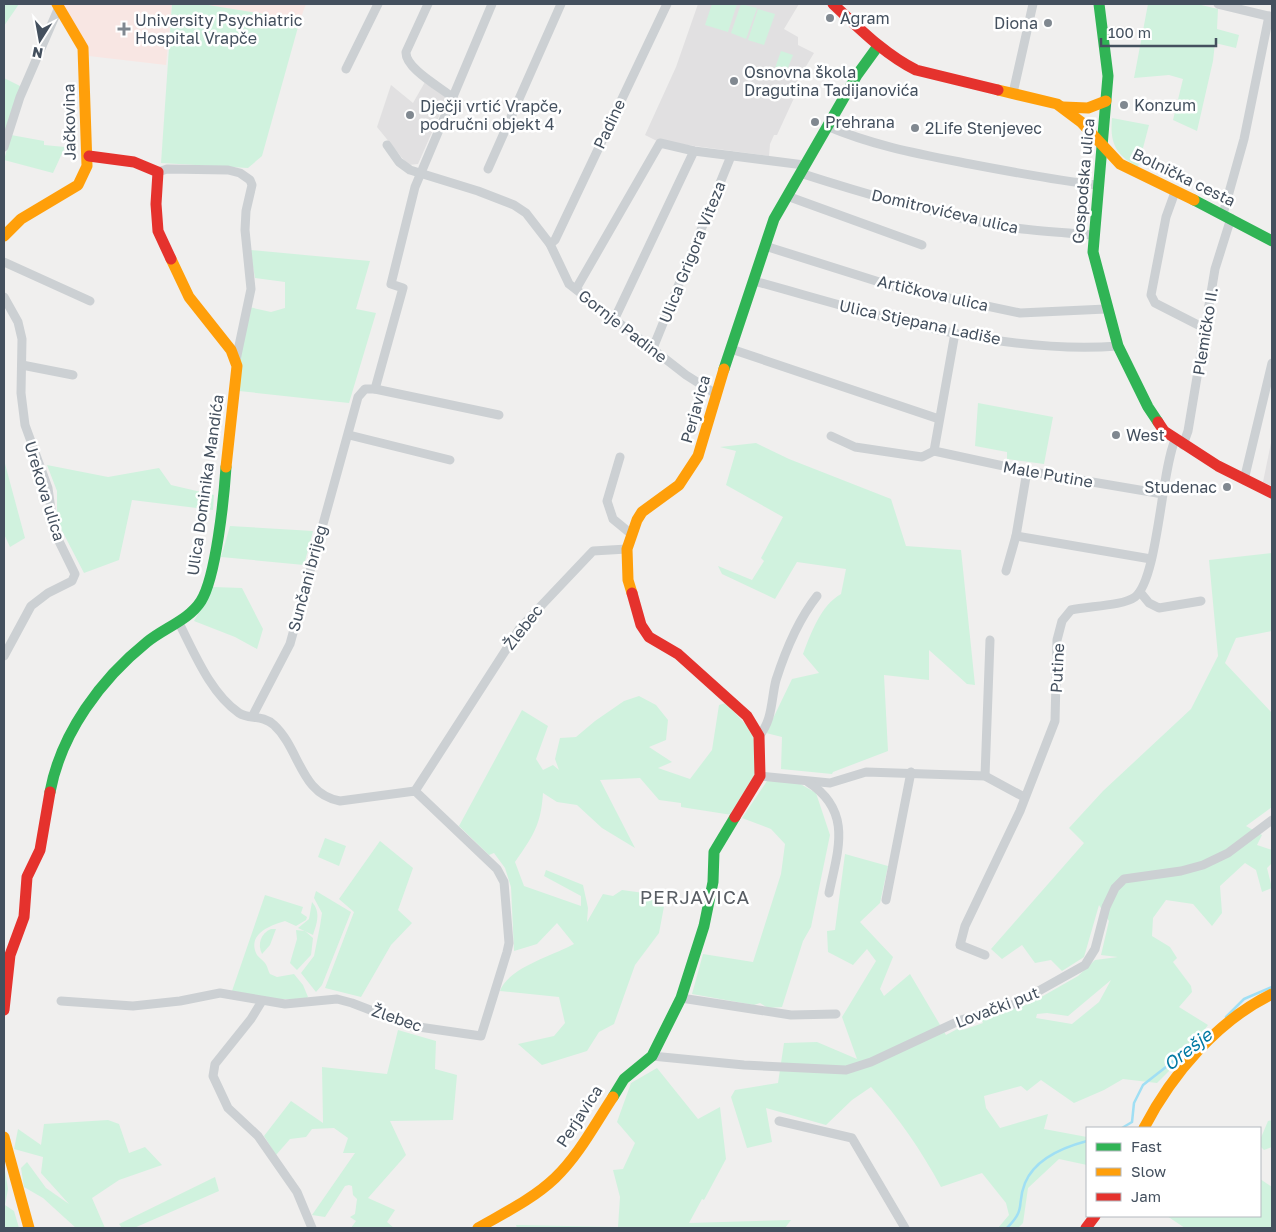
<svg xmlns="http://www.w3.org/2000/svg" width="1276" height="1232" viewBox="0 0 1276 1232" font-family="'Golos Text',sans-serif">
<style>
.education{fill:#e1e0e1}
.medical{fill:#f8e6e3}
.green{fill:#d0f2de;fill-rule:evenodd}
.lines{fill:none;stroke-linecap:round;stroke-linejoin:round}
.stream{stroke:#a0dff4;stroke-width:2.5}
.street{stroke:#ccd0d3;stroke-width:9}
.fast{stroke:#30b455;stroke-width:11}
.slow{stroke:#ff9f0a;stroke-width:11}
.jam{stroke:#e5322d;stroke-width:11}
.poi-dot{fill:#808890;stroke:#fff;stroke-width:2}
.labels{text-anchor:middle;stroke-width:5;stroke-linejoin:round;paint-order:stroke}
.poi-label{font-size:16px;fill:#44505e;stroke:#fff;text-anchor:start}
.street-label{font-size:16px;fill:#44505e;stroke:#fff}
.water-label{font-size:18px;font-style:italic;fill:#027aa4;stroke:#fff}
.quarter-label{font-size:19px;letter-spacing:1px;fill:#595e64;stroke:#fff}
</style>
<rect width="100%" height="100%" fill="#f0efee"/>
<g class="education">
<polygon points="698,4 799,4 784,29 798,37 798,45 814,53 796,83 800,85 777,135 774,135 770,144 769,156 657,141 645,135 676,67"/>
<polygon points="425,82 447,98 418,164 408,165 377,127 391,85 413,103"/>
<polygon points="1272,438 1272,486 1263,482"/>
</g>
<g class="medical">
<polygon points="61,4 172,4 166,65 89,56 88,45"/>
<polygon points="201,4 306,4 300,20"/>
</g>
<g class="green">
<polygon points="4,4 19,4 4,26"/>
<polygon points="172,4 202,4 300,20 262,156 248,168 161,163"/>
<polygon points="712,4 737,4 728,32 705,25"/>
<polygon points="741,4 757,8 746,39 731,33"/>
<polygon points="1148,4 1197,4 1218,9 1217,29 1239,35 1236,48 1215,43 1213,61 1197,131 1173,120 1183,79 1169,75 1134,78"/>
<polygon points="758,9 775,14 764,45 748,40"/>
<polygon points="781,51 793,55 785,75 774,71"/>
<polygon points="4,78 22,87 4,140"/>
<path d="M1112,118L1149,125L1138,167C1114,154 1110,142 1112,118Z"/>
<polygon points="11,135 44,141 44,145 65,147 53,173 4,160"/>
<polygon points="250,250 370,261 356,309 376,313 349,403 239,391 240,350 249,307 271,312 285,308 285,282 255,278"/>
<polygon points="978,403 1053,417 1044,464 1007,459 1007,452 975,446"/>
<path d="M756,443L789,459L891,499L906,546L961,550L975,685L967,684L929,650V680L884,675L888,751L833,772L832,774L781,769L782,737L766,733L792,679L819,673L803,654C811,633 821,605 841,594L846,569L797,562L775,599L722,574L718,566L752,580L764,561L761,558L783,517L726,485L736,451L720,447Z"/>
<polygon points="4,460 25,538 10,547 4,534"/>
<polygon points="47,465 108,477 159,468 171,485 214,495 213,510 132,500 119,560 84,573 57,521 57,491"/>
<polygon points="230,526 313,531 304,565 221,557"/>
<path d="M1272,553V631L1236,638L1225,663L1272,713V807L1246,826L1262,835L1257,845L1272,850V863L1267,868L1272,888L1262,892L1256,870L1245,863L1220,886L1222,913L1212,926L1193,904L1166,900L1153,918L1152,936L1170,947L1177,958L1173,962L1191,986L1192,992L1179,1007L1208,1025L1189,1051L1157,1083L1123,1079L1104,1090L1074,1103L1041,1080L1027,1091L1021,1086L984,1096L986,1108L1000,1128L1048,1114L1044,1129L1087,1137V1165L1059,1159L1028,1188L1023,1223L1018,1228H998L1009,1215L1006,1203L982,1173L941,1187C921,1150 899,1118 871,1087L852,1100L826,1125L766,1108L772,1142L747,1148L731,1097L735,1090L778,1083L784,1043L817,1042L857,1059L842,1017L876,961L867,949L853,965L828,952L827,931L835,930L845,854L888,866L880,903L860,922L893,957L880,989L884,996L910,974L946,1035L961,1027L963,1030L983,1023L980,1017L1029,1004L1078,976L1095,960L1118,957L1101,955L1109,921L1099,905L1084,957L1062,971L1051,960L1035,963L1022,945L1002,959L991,949L1084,843L1069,828L1103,791L1191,709L1218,656L1209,560ZM1111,980L1099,1002L1072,1024L1036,1018L1037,1014L1047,1013L1068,1016Z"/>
<polygon points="213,587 242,588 263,629 257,649 235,637 194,621"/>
<path d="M639,696L656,705L668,720L666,740L649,747L672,762L658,768L690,779L712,750L719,705L726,703L757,737V773L732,815L681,807V803L659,800L640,778L600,780L635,848L602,828L577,805L557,802L543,793C541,825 533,836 515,862L524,886L581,906V896L544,876L546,870L583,885L588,908L587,922L603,894L613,896L622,890L666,896L659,933L635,965L614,1024L599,1032L587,1051L542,1065L518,1044L554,1036L565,1023L559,997L500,991C508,968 552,956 574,944L557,923L537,944L514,951L511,887L505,868L494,853L489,855L459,826L522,710L548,726L536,759L543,770L553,765L559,770L555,759L560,738L576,737L595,721L624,701Z"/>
<polygon points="767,781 797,782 816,793 830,835 811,927 803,941 782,1007 768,1008 760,1003 754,1005 692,994 703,954 753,962 781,874 785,844 771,829 742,818"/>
<polygon points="325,838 346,846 339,866 318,857"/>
<polygon points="380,841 413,868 398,910 412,923 391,945 361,997 325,988 354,912 339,899"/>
<polygon points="316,891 351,912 322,985 316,992 301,973 314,956 320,926 322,913 314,898"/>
<path d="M265,895L303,907L301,913L307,917L306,920L296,926L285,921C271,925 246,934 257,955C259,958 263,960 265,963C268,967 268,971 270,974L277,977L294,974L303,985L308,997L305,999H274L232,991Z"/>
<path d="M312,902C321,912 317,923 313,935L298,928L309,919Z"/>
<path d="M271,929H276L270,945L262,954C257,944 261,933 271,929Z"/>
<polygon points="296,930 305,931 313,938 311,955 297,970 290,963 297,939"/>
<polygon points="398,1030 436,1041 435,1069 457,1075 453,1120 390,1121 406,1155 368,1198 395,1210 387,1222 394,1228 351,1228 356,1221 350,1217 355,1214 357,1199 353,1195 352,1186 349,1185 345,1186 325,1217 312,1215 355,1153 343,1153 348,1138 334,1128 312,1129 306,1137 290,1139 276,1155 264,1136 291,1101 323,1123 322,1067 387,1074"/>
<polygon points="657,1068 698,1119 720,1107 726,1159 704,1200 702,1199 689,1223 791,1220 785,1228 517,1228 516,1225 618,1227 620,1197 613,1170 623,1169 635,1143 617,1122 631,1083"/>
<polygon points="108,1120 119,1124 129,1153 145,1147 162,1165 119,1180 92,1198 105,1228 76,1228 43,1198 24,1187 21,1168 27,1162 46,1188 69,1204 41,1173 43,1157 14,1149 18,1129 41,1145 44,1124"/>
<polygon points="1272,1120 1272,1147 1264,1150 1260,1146 1260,1140 1268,1121"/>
<polygon points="4,1164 8,1189 5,1205 14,1211 19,1228 4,1228"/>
<polygon points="215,1177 219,1191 134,1228 122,1228 119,1224"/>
<polygon points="1260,1179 1272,1187 1272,1228 1185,1228 1167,1216 1260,1216"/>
</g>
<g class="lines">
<g class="stream">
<polyline points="1226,1017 1244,999 1272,987"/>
<polyline points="1122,1128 1132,1122 1134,1103 1143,1085 1208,1034"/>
<path d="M1007,1228C1027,1208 1016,1205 1025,1183C1035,1159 1064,1147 1087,1141"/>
</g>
<g class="street">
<path d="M428,4L406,52C405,68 440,87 452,97"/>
<polyline points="1218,4 1272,17"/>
<polyline points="346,69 378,4"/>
<polyline points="1013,93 1033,4"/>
<path d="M827,126C874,146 919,154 970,164C1012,172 1054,180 1097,185"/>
<polyline points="387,145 399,162 410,170 478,191 514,205 526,213 550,244 569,284 686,375 716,394"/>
<polyline points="4,147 20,97 59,7"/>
<polyline points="488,169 561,4"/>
<polyline points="158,172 167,169 228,170 240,173 250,180 252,185 246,211 245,230 251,289 236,360"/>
<path d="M800,173C859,192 919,210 980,222C1017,230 1055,232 1093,235"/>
<polyline points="1175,192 1166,217 1151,295 1155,303 1206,329"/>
<polyline points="787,196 922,245"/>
<polyline points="1223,214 1244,139 1269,16"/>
<polyline points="550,244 555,240 667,4"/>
<polyline points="765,246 892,286 1020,313 1106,309"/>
<polyline points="4,262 90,301"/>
<path d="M754,281C871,313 995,355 1118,346"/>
<polyline points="576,289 660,143 694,151 804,165"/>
<polyline points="4,297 18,322 22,339 21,393 25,425 48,488 54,531 75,574 72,581 48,593 31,606 4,656"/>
<polyline points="614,320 694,151"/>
<polyline points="955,333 934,451 1027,471 1163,494"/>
<polyline points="653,348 731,156"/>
<polyline points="731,349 939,419"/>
<polyline points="22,365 73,375"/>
<polyline points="375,389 499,415"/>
<polyline points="349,435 450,460"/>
<polyline points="831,436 855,447 915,456 922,457 934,451"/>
<polyline points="1183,445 1188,431 1215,269 1231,218"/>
<polyline points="620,457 607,501 613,519 630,533"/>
<polyline points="1244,480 1272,363"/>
<polyline points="1016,536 1151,559"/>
<polyline points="1006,571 1016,536 1027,471"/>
<polyline points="1140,592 1149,603 1159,608 1201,601"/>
<polyline points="253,715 290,644 358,397 365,389 375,389 403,288 391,284 415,187 492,4"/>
<path d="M759,736C773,720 771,699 776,680C785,652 798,620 817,596"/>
<polyline points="760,776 830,783 866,772 985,776 1024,797"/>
<polyline points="985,776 990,640"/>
<path d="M808,782C853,811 838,850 829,893"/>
<polyline points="415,791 520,628 593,551 627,549"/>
<polyline points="886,900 911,772"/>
<path d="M985,955L960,945L965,926L1020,811L1055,721L1057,640L1062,621L1071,610C1088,606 1123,606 1135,597C1158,579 1161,472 1175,440"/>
<polyline points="681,998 791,1015 836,1014"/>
<path d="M61,1001L133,1006L180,1001L220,993L285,1004L337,999L352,1003L412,1026L481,1036L507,952L509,943L504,882L497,869L415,791L340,801C300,794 300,749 274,725C262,714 249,720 239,713C210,693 194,652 178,621"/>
<polyline points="262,1001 251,1019 215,1064 213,1076 228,1108 258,1136 297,1192 312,1228"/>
<polyline points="652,1056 744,1065 846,1070 871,1062 961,1020 1017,1003 1085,965 1095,949 1106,907 1115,888 1124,879 1181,871 1203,865 1228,853 1272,820"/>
<polyline points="779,1121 852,1138 905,1228"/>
</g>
<g class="fast">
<polyline points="1099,4 1108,76 1093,252 1118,346 1148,407 1158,422"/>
<polyline points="1194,200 1272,241"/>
<polyline points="724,369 774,219 857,75 878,46"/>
<path d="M50,792C61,733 101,679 147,642C164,628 189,620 201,601C216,577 224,498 226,467"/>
<polyline points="613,1097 624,1079 652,1056 681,998 704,926 713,882 714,852 735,817"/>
</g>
<g class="slow">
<polyline points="998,90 1057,104 1081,122 1120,164 1194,200"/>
<polyline points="1063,107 1088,108 1106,101"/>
<polyline points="4,236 21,219 78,185 87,166 83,48 57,4"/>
<polyline points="171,259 189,297 231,350 237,366 226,467"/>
<polyline points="632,593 628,580 627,549 637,520 642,512 679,485 698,456 724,369"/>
<path d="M1144,1128C1172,1074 1217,1021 1272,994"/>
<polyline points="4,1137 29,1228"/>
<path d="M478,1228C504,1213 533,1199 555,1178C579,1155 595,1124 613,1097"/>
</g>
<g class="jam">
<path d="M833,4C859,28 884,54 916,70L998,90"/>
<polyline points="89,156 134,162 158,172 156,204 158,231 171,259"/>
<polyline points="1158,422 1164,431 1218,466 1272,493"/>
<polyline points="632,593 641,625 649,637 678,654 747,716 759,736 760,776 735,817"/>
<polyline points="4,1010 10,955 24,917 27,877 40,850 50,792"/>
<polyline points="1086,1228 1095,1216"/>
</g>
</g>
<g class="poi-dot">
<circle cx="830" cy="18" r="5"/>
<circle cx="1048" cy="23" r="5"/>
<path d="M121.5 21.5h5v5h5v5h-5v5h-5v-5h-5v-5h5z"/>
<circle cx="734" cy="81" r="5"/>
<circle cx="1124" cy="105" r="5"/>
<circle cx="410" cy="115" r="5"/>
<circle cx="815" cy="122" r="5"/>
<circle cx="915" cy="128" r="5"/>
<circle cx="1116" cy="435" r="5"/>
<circle cx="1227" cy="487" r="5"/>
</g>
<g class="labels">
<g class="poi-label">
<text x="840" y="24">Agram</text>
<text x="135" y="26">University Psychiatric<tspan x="135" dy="18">Hospital Vrapče</tspan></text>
<text x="1038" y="29" text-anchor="end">Diona</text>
<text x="744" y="78">Osnovna škola<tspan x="744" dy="18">Dragutina Tadijanovića</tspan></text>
<text x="1134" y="111">Konzum</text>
<text x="420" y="112">Dječji vrtić Vrapče,<tspan x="420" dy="18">područni objekt 4</tspan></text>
<text x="825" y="128">Prehrana</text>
<text x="925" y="134">2Life Stenjevec</text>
<text x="1126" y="441">West</text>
<text x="1217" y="493" text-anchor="end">Studenac</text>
</g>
<g class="street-label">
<text transform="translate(69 122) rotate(-91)" y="6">Jačkovina</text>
<text transform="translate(609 124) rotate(-65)" y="6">Padine</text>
<text transform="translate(1184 177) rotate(26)" y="6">Bolnička cesta</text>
<text transform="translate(1083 181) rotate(-85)" y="6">Gospodska ulica</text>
<text transform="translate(945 211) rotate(13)" y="6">Domitrovićeva ulica</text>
<text transform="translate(692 252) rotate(-68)" y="6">Ulica Grigora Viteza</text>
<text transform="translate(933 293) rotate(13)" y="6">Artičkova ulica</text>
<text transform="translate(920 322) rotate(12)" y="6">Ulica Stjepana Ladiše</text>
<text transform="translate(623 326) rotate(38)" y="6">Gornje Padine</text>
<text transform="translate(1205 331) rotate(-81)" y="6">Plemičko II.</text>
<text transform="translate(695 409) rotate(-74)" y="6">Perjavica</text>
<text transform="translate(1048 474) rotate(10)" y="6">Male Putine</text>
<text transform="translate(205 485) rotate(-82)" y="6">Ulica Dominika Mandića</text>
<text transform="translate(45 491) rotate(73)" y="6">Urekova ulica</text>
<text transform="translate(307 578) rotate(-75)" y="6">Sunčani brijeg</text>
<text transform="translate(523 627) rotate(-52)" y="6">Žlebec</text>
<text transform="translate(1057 668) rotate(-87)" y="6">Putine</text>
<text transform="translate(997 1007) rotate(-21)" y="6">Lovački put</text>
<text transform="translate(397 1018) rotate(19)" y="6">Žlebec</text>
<text transform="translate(579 1116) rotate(-57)" y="6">Perjavica</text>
</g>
<g class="water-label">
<text transform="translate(1188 1050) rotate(-38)" y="6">Orešje</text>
</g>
<g class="quarter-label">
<text x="695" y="904">PERJAVICA</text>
</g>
</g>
<rect width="1276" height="1232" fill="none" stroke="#44505e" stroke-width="10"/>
<rect x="1086" y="1127" width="175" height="90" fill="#ffffff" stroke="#b4b9bf"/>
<rect x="1096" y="1143" width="25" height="8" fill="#30b455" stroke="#b4b9bf"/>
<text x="1131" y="1152" font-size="15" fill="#44505e">Fast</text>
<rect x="1096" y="1168" width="25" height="8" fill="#ff9f0a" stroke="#b4b9bf"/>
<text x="1131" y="1177" font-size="15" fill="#44505e">Slow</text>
<rect x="1096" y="1193" width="25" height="8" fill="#e5322d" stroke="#b4b9bf"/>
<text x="1131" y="1202" font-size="15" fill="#44505e">Jam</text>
<g transform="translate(40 40) rotate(191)" stroke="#ffffff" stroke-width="4" paint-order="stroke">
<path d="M0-4L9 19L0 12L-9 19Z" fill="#44505e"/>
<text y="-8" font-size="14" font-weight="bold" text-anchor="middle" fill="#44505e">N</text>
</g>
<path d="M1101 38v8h115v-8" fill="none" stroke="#44505e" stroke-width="2.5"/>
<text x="1108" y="38" font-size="15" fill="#44505e" stroke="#ffffff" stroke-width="4" paint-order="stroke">100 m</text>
</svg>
